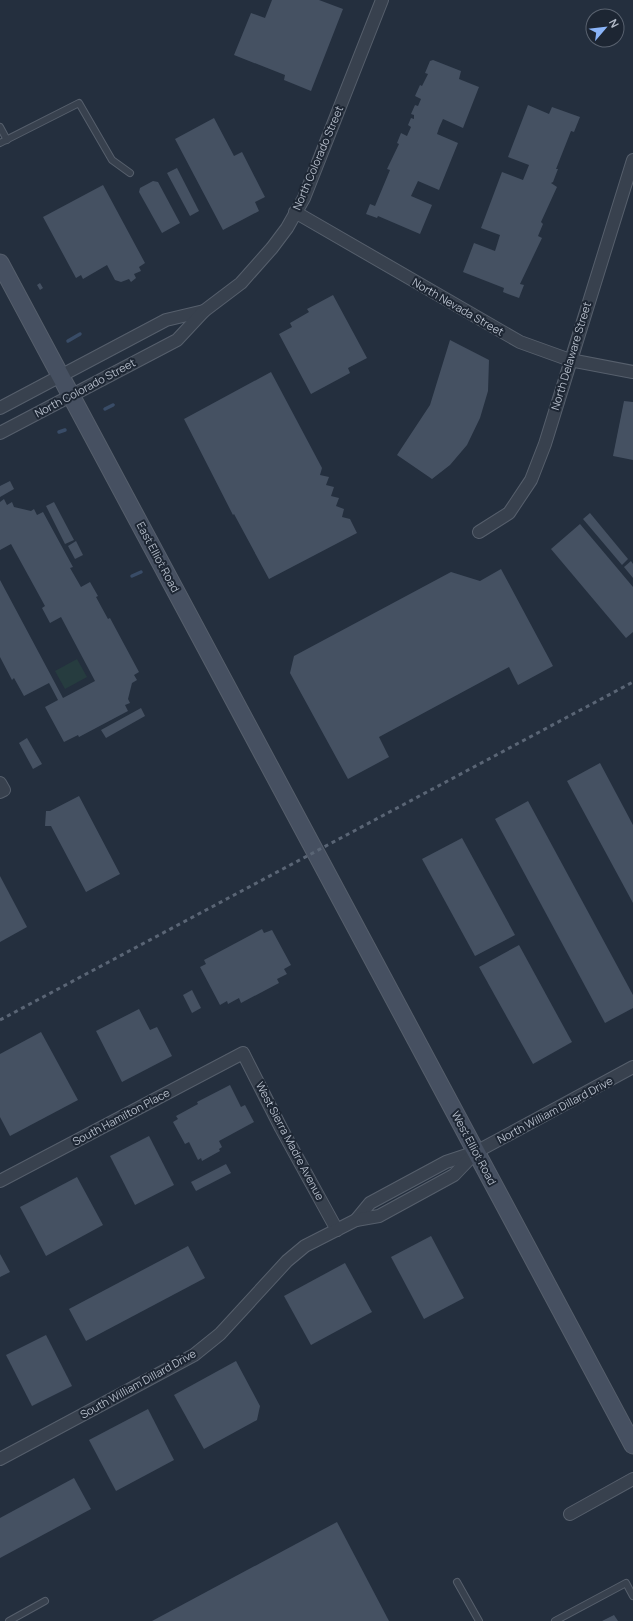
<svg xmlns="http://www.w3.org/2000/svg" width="633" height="1621" viewBox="0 0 633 1621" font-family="Manrope,sans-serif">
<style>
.green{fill:#263c3f}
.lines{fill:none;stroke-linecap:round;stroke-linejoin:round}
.stream{stroke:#394c67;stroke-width:3.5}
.building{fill:#455162}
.service-casing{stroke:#565f6c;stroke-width:8}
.minor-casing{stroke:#565f6c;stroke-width:14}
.secondary-casing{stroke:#565f6c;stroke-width:19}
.service{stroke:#38414e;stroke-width:6}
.minor{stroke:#38414e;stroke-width:12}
.secondary{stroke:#465061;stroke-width:17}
.rail{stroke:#5a6575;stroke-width:3;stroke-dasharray:4 4;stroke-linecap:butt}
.labels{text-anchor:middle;stroke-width:4;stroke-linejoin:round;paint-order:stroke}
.street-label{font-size:11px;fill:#b4bcc9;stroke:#1d2633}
</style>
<rect width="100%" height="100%" fill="#242f3e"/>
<polygon class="green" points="77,659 87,677 65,689 55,671"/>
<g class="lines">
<g class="stream">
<polyline points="68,341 80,334"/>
<polyline points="105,409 113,405"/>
<polyline points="59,432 65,430"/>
<polyline points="132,576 141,572"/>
</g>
</g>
<g class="building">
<polygon points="272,0 319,0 343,9 311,91 284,80 285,75 234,55 251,13 265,18"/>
<polygon points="433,60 461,71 459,79 479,87 463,128 443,119 439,128 437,134 458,143 439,190 418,181 411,196 432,205 420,234 378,216 377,218 366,214 370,204 375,206 390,170 387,169 399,144 397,143 401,133 407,136 411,127 408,125 411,118 414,119 414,115 411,114 415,105 418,106 421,99 415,96 420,85 422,86 428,74 425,73 430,61"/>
<polygon points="528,105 549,114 552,107 580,117 574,132 571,131 556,169 558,169 553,182 551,183 557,187 541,222 543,224 538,236 542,238 520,284 524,285 519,298 503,292 504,288 463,272 474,243 495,251 496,248 500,235 481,228 502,172 523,180 529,165 508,157"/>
<polygon points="214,118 234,156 242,152 265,197 255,202 259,211 223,230 175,139"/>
<polygon points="177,168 199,211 190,216 167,173"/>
<polygon points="153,181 158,182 180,223 162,233 139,192 140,188"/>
<polygon points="103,185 145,263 139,267 141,271 134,274 136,278 131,282 129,279 121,282 115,280 107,265 83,279 81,275 76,278 43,217"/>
<polygon points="40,283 43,288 40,290 37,285"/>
<polygon points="333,295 367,358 348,368 350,373 311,394 279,334 292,327 290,323 309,312 307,309"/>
<polygon points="450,340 489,360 488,391 480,418 467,445 450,465 432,479 397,455 430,405"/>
<polygon points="271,372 322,468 320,475 329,477 326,485 334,487 331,496 339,498 336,506 344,509 342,517 350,519 357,533 269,579 234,514 233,515 184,419"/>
<polygon points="624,401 633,402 633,460 613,456"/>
<polygon points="10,481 14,489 0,497 0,486"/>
<polygon points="4,499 7,505 12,502 14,507 31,511 34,509 37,515 43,512 73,567 70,568 81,587 90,582 98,596 96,597 108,619 110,618 139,672 134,675 137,680 132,683 128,699 130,703 125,705 128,711 79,737 78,735 64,742 45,707 58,700 49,683 24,696 14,678 12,680 0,657 0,580 63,698 95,681 61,617 50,623 42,608 45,606 11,544 0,550 0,502"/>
<polygon points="54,502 74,540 65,544 46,506"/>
<polygon points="590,513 628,559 622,565 583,519"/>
<polygon points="580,524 633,587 633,632 626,638 551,549"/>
<polygon points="76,541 83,555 75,559 68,546"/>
<polygon points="631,561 633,564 633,578 624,567"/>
<polygon points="501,569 553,666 518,685 509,667 379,737 389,757 348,779 290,673 294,656 451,572 480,581"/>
<polygon points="141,708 145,716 106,738 101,730"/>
<polygon points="27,738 42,764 33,769 19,743"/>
<polygon points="600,763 633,825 633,903 567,781"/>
<polygon points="79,796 120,874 86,892 51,826 45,826 46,811 50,811"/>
<polygon points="528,801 633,995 633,1008 605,1023 495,819"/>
<polygon points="462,838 515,935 475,956 422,859"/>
<polygon points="0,876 27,927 0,942"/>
<polygon points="262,929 264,933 272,930 291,965 284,969 287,974 277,979 279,983 241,1003 239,998 228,1004 227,1001 220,1005 200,967 206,964 204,960"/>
<polygon points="519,945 572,1042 533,1064 479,967"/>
<polygon points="192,990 201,1008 192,1013 183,995"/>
<polygon points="139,1009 150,1030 157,1027 172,1056 122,1082 96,1031"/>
<polygon points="41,1032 78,1100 10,1136 0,1117 0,1054"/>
<polygon points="230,1085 241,1107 245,1105 254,1122 219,1141 222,1147 219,1149 220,1151 202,1161 201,1158 198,1160 189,1142 185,1144 173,1122 178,1119 176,1116 198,1104 197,1102"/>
<polygon points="149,1136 174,1185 135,1205 110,1156"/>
<polygon points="226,1164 231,1173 196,1191 191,1182"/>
<polygon points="77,1177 103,1225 46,1256 20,1207"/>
<polygon points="431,1236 464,1298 424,1319 391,1257"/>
<polygon points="188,1246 205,1278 86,1341 69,1309"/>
<polygon points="0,1254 10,1272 0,1277"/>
<polygon points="345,1263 372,1312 311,1345 284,1296"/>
<polygon points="46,1335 72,1386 32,1406 6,1355"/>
<polygon points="236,1361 260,1406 257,1420 204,1449 174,1395"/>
<polygon points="148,1409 174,1460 116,1491 89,1440"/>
<polygon points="74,1478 91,1509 0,1558 0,1518"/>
<polygon points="337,1522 389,1621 152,1621"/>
<polygon points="614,1615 618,1621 602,1621"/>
</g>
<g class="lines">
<g class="service-casing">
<g id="service">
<polyline points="0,127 7,140"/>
<polyline points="0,143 79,103 112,160 130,173"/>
<polyline points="457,1582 479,1621"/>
<polyline points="9,1621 45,1601"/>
<polyline points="555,1621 626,1583 633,1596"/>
</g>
</g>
<g class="minor-casing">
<g id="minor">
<polyline points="295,212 520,342 570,360 633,372"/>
<polyline points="0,408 166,320 204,311"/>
<polyline points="0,433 177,340 204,311 241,283 272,248 287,228 304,198 382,0"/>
<polyline points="479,532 509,513 531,480 545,444 633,160"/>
<polyline points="0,783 4,790 0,792"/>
<polyline points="0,1181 243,1053 281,1128 337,1230"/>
<polyline points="356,1220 370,1203 446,1162 476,1152 633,1067"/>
<polyline points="0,1459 194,1355 220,1334 287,1261 305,1246 356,1220 379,1216 454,1175 476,1152"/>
<polyline points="570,1514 633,1479"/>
</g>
</g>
<g class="secondary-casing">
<polyline id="secondary" points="0,263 633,1445"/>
</g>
<use href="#service" class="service"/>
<use href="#minor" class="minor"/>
<use href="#secondary" class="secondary"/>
<polyline class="rail" points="0,1020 633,682"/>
</g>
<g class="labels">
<g class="street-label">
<text transform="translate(318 158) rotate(-67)" y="4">North Colorado Street</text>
<text transform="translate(458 307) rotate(30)" y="4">North Nevada Street</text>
<text transform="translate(571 356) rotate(-73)" y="4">North Delaware Street</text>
<text transform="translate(85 388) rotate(-28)" y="4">North Colorado Street</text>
<text transform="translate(158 557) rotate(62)" y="4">East Elliot Road</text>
<text transform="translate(555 1110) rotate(-28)" y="4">North William Dillard Drive</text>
<text transform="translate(121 1117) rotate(-28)" y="4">South Hamilton Place</text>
<text transform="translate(290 1141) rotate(62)" y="4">West Sierra Madre Avenue</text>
<text transform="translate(474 1148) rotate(62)" y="4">West Elliot Road</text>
<text transform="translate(138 1384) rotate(-29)" y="4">South William Dillard Drive</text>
</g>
</g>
<g transform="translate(605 28) rotate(62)"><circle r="19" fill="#1d2633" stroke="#59626f"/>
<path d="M0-3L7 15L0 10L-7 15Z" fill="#8ab4f8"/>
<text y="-6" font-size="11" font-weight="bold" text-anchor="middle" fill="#b4bcc9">N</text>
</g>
</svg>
